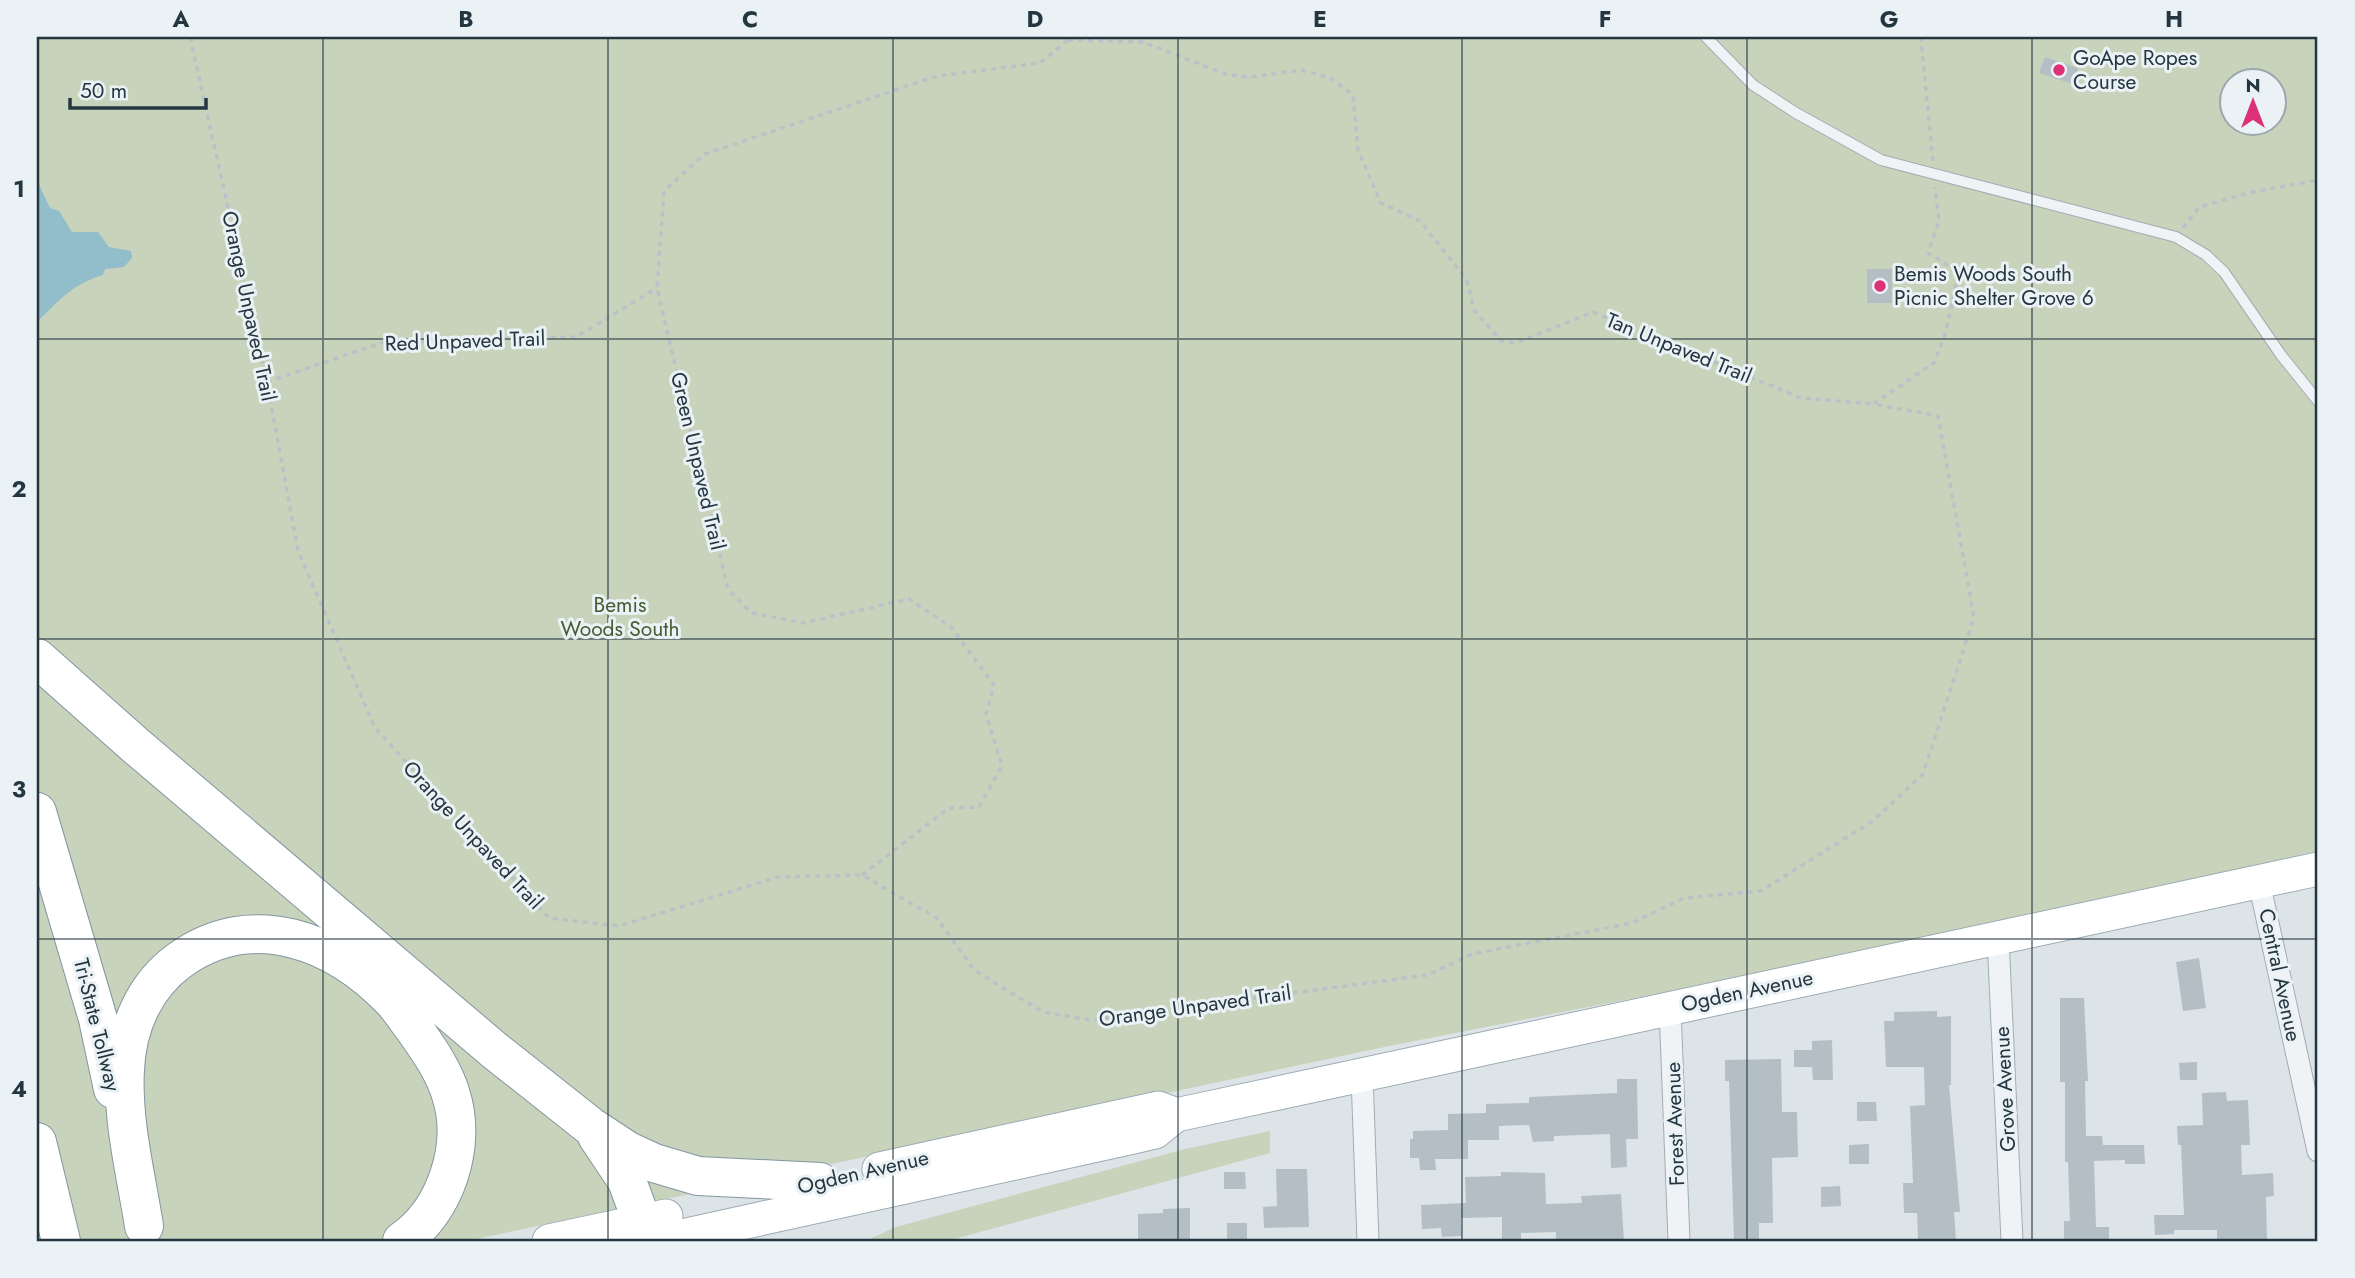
<svg xmlns="http://www.w3.org/2000/svg" width="2355" height="1278" viewBox="0 0 2355 1278" font-family="Jost,sans-serif">
<style>
.green{fill:#c8d3bc;fill-rule:evenodd}
.water{fill:#92becc}
.building{fill:#b3bfc5}
.lines{fill:none;stroke-linecap:round;stroke-linejoin:round}
.lane-casing{stroke:#a1acb2;stroke-width:12}
.street-casing{stroke:#a1acb2;stroke-width:23}
.primary-casing{stroke:#9aacb5;stroke-width:35}
.highway-casing{stroke:#8296a0;stroke-width:40}
.path{stroke:#bac2c7;stroke-width:3.5;stroke-dasharray:5 5;stroke-linecap:butt}
.lane{stroke:#eff3f6;stroke-width:10}
.street{stroke:#eff3f6;stroke-width:21}
.primary{stroke:#fff;stroke-width:33}
.highway{stroke:#fff;stroke-width:38}
.grid{fill:none;stroke:#243640;stroke-width:2;stroke-opacity:0.55}
.poi-dot{fill:#dc3179;stroke:#ebf2f6;stroke-width:2.5}
.labels{text-anchor:middle;stroke-width:6;stroke-linejoin:round;paint-order:stroke}
.poi-label{font-size:21px;fill:#243640;stroke:#ebf2f6;text-anchor:start}
.street-label{font-size:21px;fill:#243640;stroke:#ebf2f6}
.park-label{font-size:21px;fill:#445d30;stroke:#ebf2f6}
.neatline{fill:none;stroke:#243640;stroke-width:2.5}
.grid-label{font-size:23px;text-anchor:middle;font-weight:bold;fill:#243640}
</style>
<rect width="100%" height="100%" fill="#dce4e8"/>
<g class="green">
<path d="M37,37H2318V852L1722,981L1394,1045L467,1241H37ZM2232,80H2274V122H2232Z"/>
<polygon points="1270,1131 1270,1153 947,1241 865,1241 896,1227 1185,1149"/>
</g>
<path class="water" d="M37,180L50,208L59,211L72,232H98L109,247L131,251L132,258L124,267L105,269L103,275C72,284 59,301 37,322Z"/>
<g class="building">
<polygon points="2045,57 2078,68 2073,84 2039,73"/>
<rect x="1867" y="269" width="25" height="34"/>
<polygon points="2199,958 2206,1008 2183,1011 2176,962"/>
<polygon points="2060,998 2084,998 2088,1081 2085,1081 2086,1136 2102,1136 2103,1145 2144,1145 2145,1164 2125,1164 2125,1160 2094,1161 2096,1227 2109,1227 2109,1241 2064,1241 2064,1221 2070,1221 2068,1162 2065,1162 2065,1082 2060,1082"/>
<polygon points="1937,1011 1937,1017 1951,1016 1951,1085 1949,1085 1960,1212 1954,1212 1956,1241 1918,1241 1917,1213 1904,1213 1903,1183 1913,1183 1910,1106 1925,1105 1924,1067 1886,1067 1884,1021 1894,1021 1894,1012"/>
<polygon points="1832,1040 1833,1080 1813,1080 1812,1067 1794,1067 1794,1050 1812,1050 1812,1041"/>
<polygon points="1781,1059 1782,1112 1797,1112 1798,1157 1772,1158 1773,1223 1759,1223 1759,1241 1734,1241 1729,1081 1725,1081 1725,1060"/>
<polygon points="2197,1062 2197,1080 2180,1080 2179,1063"/>
<polygon points="1617,1079 1637,1079 1638,1139 1626,1139 1627,1167 1611,1168 1610,1134 1554,1136 1554,1141 1533,1142 1529,1125 1499,1126 1499,1140 1468,1140 1468,1159 1435,1159 1436,1170 1420,1170 1419,1158 1410,1158 1410,1139 1413,1139 1413,1131 1448,1130 1448,1114 1486,1113 1486,1104 1529,1103 1529,1097 1617,1093"/>
<polygon points="2226,1092 2227,1101 2248,1100 2250,1145 2241,1145 2242,1175 2273,1173 2274,1196 2266,1197 2267,1241 2217,1240 2217,1230 2174,1230 2174,1234 2155,1235 2154,1215 2184,1215 2181,1145 2178,1145 2177,1126 2203,1125 2202,1093"/>
<polygon points="1857,1102 1876,1102 1877,1121 1857,1121"/>
<polygon points="1869,1144 1869,1164 1849,1164 1849,1145"/>
<polygon points="1276,1169 1307,1169 1309,1227 1264,1228 1263,1207 1277,1206"/>
<polygon points="1224,1172 1245,1172 1246,1189 1224,1189"/>
<polygon points="1501,1172 1545,1173 1546,1204 1582,1203 1581,1196 1621,1194 1624,1241 1556,1241 1556,1232 1521,1233 1521,1241 1502,1241 1502,1217 1461,1218 1462,1236 1442,1237 1441,1228 1422,1229 1421,1205 1466,1203 1465,1177 1501,1176"/>
<polygon points="1840,1186 1841,1206 1821,1207 1821,1187"/>
<polygon points="1190,1208 1190,1241 1138,1241 1138,1214 1163,1213 1163,1209"/>
<rect x="1227" y="1223" width="20" height="18"/>
</g>
<g class="lines">
<g class="lane-casing">
<polyline id="lane" points="1706,37 1753,85 1796,113 1881,160 2176,237 2206,255 2224,272 2281,355 2318,401"/>
</g>
<g class="street-casing">
<g id="street">
<polyline points="2259,882 2318,1151"/>
<polyline points="1998,938 2012,1241"/>
<polyline points="1670,1008 1679,1241"/>
<polyline points="1362,1076 1368,1241"/>
</g>
</g>
<g class="primary-casing">
<g id="primary">
<polyline points="879,1169 1158,1108 1174,1114"/>
<polyline points="549,1241 666,1216"/>
<polyline points="659,1241 1134,1137 1155,1132 1176,1115 2318,869"/>
</g>
</g>
<g class="highway-casing">
<g id="highway">
<polyline points="37,658 135,745 494,1050 590,1126 628,1151 654,1163 698,1176 820,1182"/>
<polyline points="37,812 98,1019 113,1089"/>
<polyline points="597,1136 627,1181 649,1241"/>
<polyline points="37,1142 61,1241"/>
<path d="M144,1226C136,1175 122,1121 125,1069C127,1026 145,985 180,960C253,908 336,941 393,1001C401,1010 408,1021 415,1030C429,1050 444,1071 451,1095C467,1145 446,1211 402,1241"/>
</g>
</g>
<g class="path">
<polyline points="190,37 267,382 298,551 375,728 549,918 619,926 778,877 862,875 937,918 974,970 1043,1012 1090,1020 1428,975 1472,954 1632,923 1684,898 1761,891 1873,821 1923,774 1974,617 1938,416 1873,404 1934,363 1945,335 1959,272 1928,253 1939,221 1935,187"/>
<polyline points="1923,37 1921,40 1933,162"/>
<polyline points="1068,40 1143,42 1228,75 1250,77 1301,70 1331,78 1353,95 1358,150 1381,203 1420,221 1467,280 1474,310 1501,341 1516,343 1593,312 1801,398 1873,404"/>
<polyline points="2183,228 2199,207 2248,193 2318,180"/>
<polyline points="267,382 384,342 576,337 657,288"/>
<polyline points="862,875 949,808 979,807 1002,766 986,714 994,685 951,627 909,599 803,623 751,613 728,589 657,288 664,191 705,154 937,76 1040,63 1068,40 1069,37"/>
</g>
<use href="#lane" class="lane"/>
<use href="#street" class="street"/>
<use href="#primary" class="primary"/>
<use href="#highway" class="highway"/>
</g>
<path class="grid" d="M323,37V1241M608,37V1241M893,37V1241M1178,37V1241M1462,37V1241M1747,37V1241M2032,37V1241M37,339H2318M37,639H2318M37,939H2318"/>
<g class="poi-dot">
<circle cx="2059" cy="70" r="7"/>
<circle cx="1880" cy="286" r="7"/>
</g>
<g class="labels">
<g class="poi-label">
<text x="2073" y="65">GoApe Ropes<tspan x="2073" dy="24">Course</tspan></text>
<text x="1894" y="281">Bemis Woods South<tspan x="1894" dy="24">Picnic Shelter Grove 6</tspan></text>
</g>
<g class="street-label">
<text transform="translate(249 306) rotate(78)" y="7">Orange Unpaved Trail</text>
<text transform="translate(465 341) rotate(-2)" y="7">Red Unpaved Trail</text>
<text transform="translate(1679 348) rotate(22)" y="7">Tan Unpaved Trail</text>
<text transform="translate(698 461) rotate(77)" y="7">Green Unpaved Trail</text>
<text transform="translate(473 835) rotate(47)" y="7">Orange Unpaved Trail</text>
<text transform="translate(2280 975) rotate(78)" y="7">Central Avenue</text>
<text transform="translate(1747 991) rotate(-12)" y="7">Ogden Avenue</text>
<text transform="translate(1195 1006) rotate(-8)" y="7">Orange Unpaved Trail</text>
<text transform="translate(97 1025) rotate(76)" y="7">Tri-State Tollway</text>
<text transform="translate(2005 1089) rotate(-93)" y="7">Grove Avenue</text>
<text transform="translate(1675 1124) rotate(-92)" y="7">Forest Avenue</text>
<text transform="translate(863 1172) rotate(-13)" y="7">Ogden Avenue</text>
</g>
<g class="park-label">
<text x="620" y="612">Bemis<tspan x="620" dy="24">Woods South</tspan></text>
</g>
</g>
<rect width="2355" height="1278" fill="none" stroke="#ebf2f6" stroke-width="77"/>
<g transform="translate(2253 102)"><circle r="33" fill="#ebf2f6" stroke="#9ba7ad" stroke-width="2"/>
<path d="M0-5L12 26L0 18L-12 26Z" fill="#dc3179"/>
<text y="-10" font-size="19" font-weight="bold" text-anchor="middle" fill="#243640">N</text>
</g>
<path d="M70 98v10h136v-10" fill="none" stroke="#243640" stroke-width="3.5"/>
<text x="80" y="98" font-size="21" fill="#243640" stroke="#ebf2f6" stroke-width="5" paint-order="stroke">50 m</text>
<rect x="38" y="38" width="2278" height="1202" class="neatline"/>
<g class="grid-label">
<text x="181" y="27">A</text>
<text x="466" y="27">B</text>
<text x="750" y="27">C</text>
<text x="1035" y="27">D</text>
<text x="1320" y="27">E</text>
<text x="1605" y="27">F</text>
<text x="1889" y="27">G</text>
<text x="2174" y="27">H</text>
<text x="19" y="197">1</text>
<text x="19" y="497">2</text>
<text x="19" y="797">3</text>
<text x="19" y="1097">4</text>
</g>
</svg>
